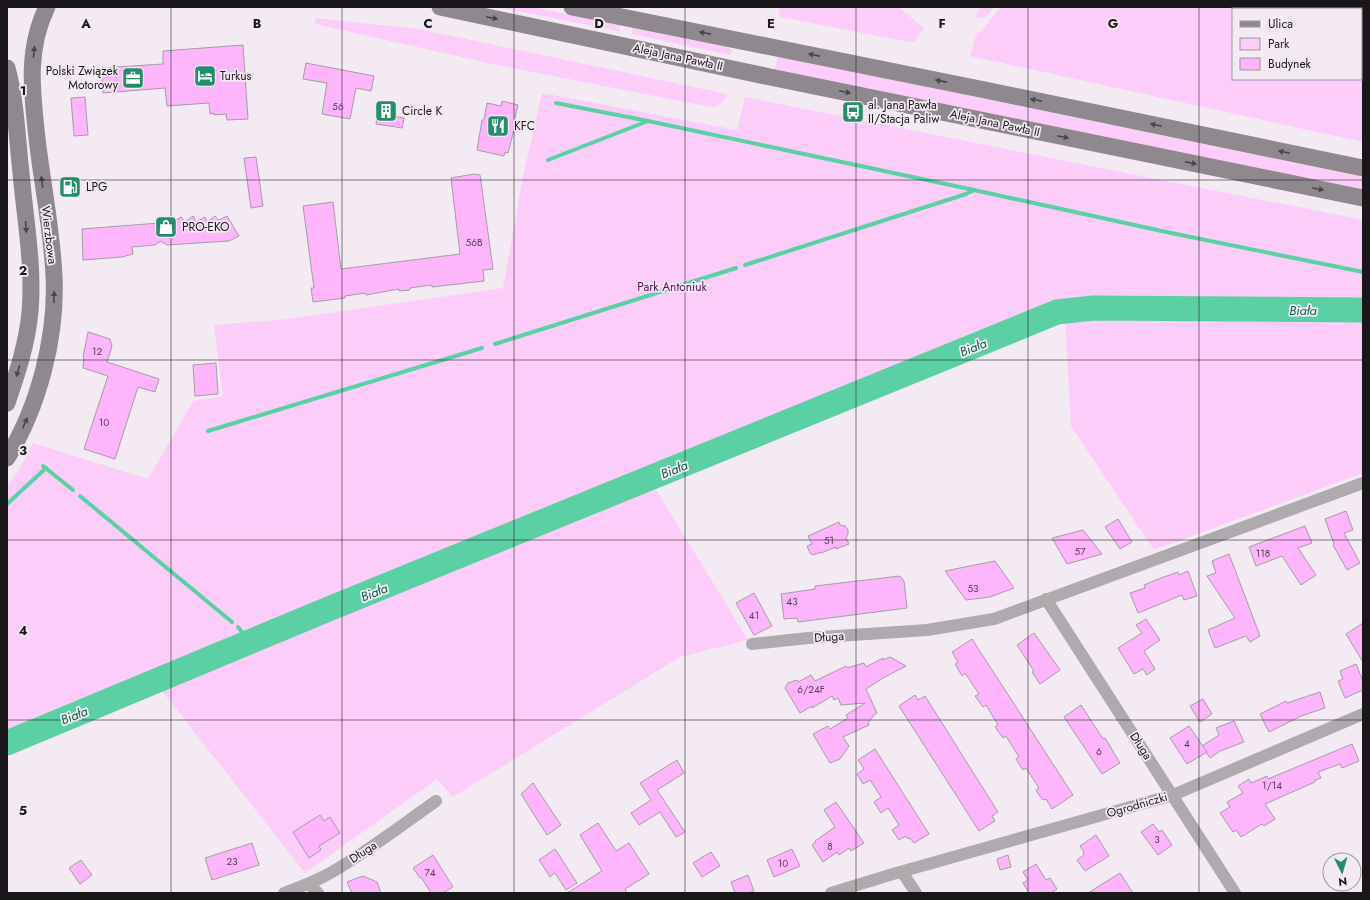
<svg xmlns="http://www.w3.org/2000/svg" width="1370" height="900" viewBox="0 0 1370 900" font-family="Jost,sans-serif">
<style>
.green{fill:#fccdf9;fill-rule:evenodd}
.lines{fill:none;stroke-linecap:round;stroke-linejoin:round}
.stream{stroke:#5cd0a5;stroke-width:4}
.river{stroke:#5cd0a5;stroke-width:25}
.building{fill:#feb5fb;stroke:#a59ca4}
.street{stroke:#aeaaae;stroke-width:12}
.secondary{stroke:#8f898f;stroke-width:17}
.oneway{fill:#494549}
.grid{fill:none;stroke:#1a171a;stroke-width:1;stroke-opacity:0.55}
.labels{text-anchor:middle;stroke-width:3.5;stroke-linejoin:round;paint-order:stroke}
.number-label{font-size:10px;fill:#533e52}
.street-label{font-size:12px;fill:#1a171a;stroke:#f4eaf4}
.poi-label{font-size:12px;fill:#1a171a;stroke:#f4eaf4;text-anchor:start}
.park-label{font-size:12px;fill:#610861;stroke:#f4eaf4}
.water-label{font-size:13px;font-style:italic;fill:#036549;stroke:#f4eaf4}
.grid-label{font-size:13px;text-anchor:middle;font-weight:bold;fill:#1a171a;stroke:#f4eaf4;stroke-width:3.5;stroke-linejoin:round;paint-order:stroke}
</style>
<rect width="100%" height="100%" fill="#f4eaf4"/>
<g class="green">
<polygon points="496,7 533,7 620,25 621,28 619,31"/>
<polygon points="782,7 898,7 924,28 914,43 781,17 779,15 779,11"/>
<path d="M981,7H994C989,14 985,20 975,17Z"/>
<path d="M1001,7H1363V142L970,56L975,38ZM1233,9H1361V79H1233Z"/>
<path d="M315,18L419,29L727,94C723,103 720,107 710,107L488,63L315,24Z"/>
<polygon points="633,27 729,47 732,51 730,55 632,34"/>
<polygon points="778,56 1363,177 1363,190 775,70"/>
<polygon points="542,93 737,130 745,97 1363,220 1363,310 1092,306 1071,306 1047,312 7,742 7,486 16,475 33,443 148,479 193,401 223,396 214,325 287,319 503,288 523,177"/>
<polygon points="1065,318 1363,318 1363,473 1154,550 1071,426"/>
<polygon points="652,483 748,640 680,657 453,797 437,779 305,873 159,687"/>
</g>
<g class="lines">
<g class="stream">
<polyline points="556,103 648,121 974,190 1171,233 1363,272"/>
<polyline points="548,160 648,121"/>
<polyline points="745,265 966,194 974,190"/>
<polyline points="495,344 736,268"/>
<polyline points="208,431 482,348"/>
<polyline points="43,466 73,490"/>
<polyline points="80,496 232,622"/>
<polyline points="7,504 46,468"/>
<polyline points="238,627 250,642"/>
<polyline points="7,738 9,742"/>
</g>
<polyline class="river" points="7,743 331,608 1057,312 1093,308 1363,310"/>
</g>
<g class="building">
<polygon points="243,45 248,119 227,120 226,114 214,115 214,113 210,114 209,103 167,106 165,88 103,93 101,68 163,64 163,51"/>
<polygon points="306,63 374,76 371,91 356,88 350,119 322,114 327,83 303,79"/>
<polygon points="85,97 88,135 74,136 71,98"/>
<polygon points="502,101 518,105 514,122 516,122 508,153 505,152 504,156 477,150 482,120 484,120 487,103 501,106"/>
<polygon points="379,103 395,106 393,116 404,118 402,128 376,124"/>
<polygon points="256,157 263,206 251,208 244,158"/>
<polygon points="474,174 480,175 493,269 483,270 484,281 432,287 432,285 410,288 410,290 399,291 399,289 366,295 366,293 345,296 345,298 313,302 311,288 314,288 303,206 333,202 341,269 460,254 451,178"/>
<polygon points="74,179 76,193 65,194 64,181"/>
<polygon points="168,216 173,222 181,217 185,222 193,216 196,222 205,217 207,222 215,216 219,220 227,216 239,236 229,241 167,245 161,241 155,245 132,247 133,254 122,257 83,260 82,229 159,223"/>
<polygon points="88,332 110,339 112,346 107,362 159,379 155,392 138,387 115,459 84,449 108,376 83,368 84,357 83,357"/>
<polygon points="216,363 218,394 195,396 193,365"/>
<polygon points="1346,511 1353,530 1344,533 1360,563 1347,570 1333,545 1334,544 1325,519"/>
<polygon points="1118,519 1132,542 1120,549 1105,527"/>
<polygon points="839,522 840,525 845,526 848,530 848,534 846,538 849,544 836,549 836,547 821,553 821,552 813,555 810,553 807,546 812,544 808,536"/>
<polygon points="1305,526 1312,543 1298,548 1316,575 1301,585 1282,556 1256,566 1249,547"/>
<polygon points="1083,530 1102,554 1067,564 1052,538"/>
<polygon points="1229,554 1260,636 1250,642 1246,636 1215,648 1208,630 1235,618 1207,576 1216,573 1212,561"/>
<polygon points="995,561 1014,588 990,597 966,600 945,571"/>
<polygon points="1188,571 1197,596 1184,600 1182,595 1138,613 1130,593 1145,588 1144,585 1161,578 1178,572 1179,575"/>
<polygon points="900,576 904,581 907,608 798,622 797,618 784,619 781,594 815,589 815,586"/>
<polygon points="754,593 772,626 754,635 736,603"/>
<polygon points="1146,619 1160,640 1144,651 1155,669 1147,675 1143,669 1134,674 1118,648 1142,633 1136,625"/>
<polygon points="1363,623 1363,662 1346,634"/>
<polygon points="1034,633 1060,670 1040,684 1032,672 1034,671 1017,645"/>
<polygon points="972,639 1073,795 1052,809 1046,799 1043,800 1039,795 1036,790 1039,788 1026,768 1023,770 1019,764 1016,759 1019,757 1006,736 1003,738 995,727 998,725 986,705 983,707 975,696 979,694 965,673 962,676 955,664 958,662 952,652"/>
<polygon points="890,657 906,666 883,678 866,689 877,713 874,715 868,723 869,725 843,737 849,746 840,759 830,763 813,734 828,726 830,729 848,718 846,715 865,703 841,705 838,698 834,700 832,696 812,708 812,706 800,713 785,688 788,683 797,680 798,682 811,675 815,681 846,666 847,668 864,663 866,667 883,658 883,660"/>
<polygon points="1356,664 1363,681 1363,690 1345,698 1338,681 1343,679 1340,671"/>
<polygon points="1320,692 1325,708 1301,716 1269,732 1260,714 1286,701 1287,703"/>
<polygon points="915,695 918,700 925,696 998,812 992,816 995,821 979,831 899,706"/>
<polygon points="1203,699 1212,714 1200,722 1190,706"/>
<polygon points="1081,705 1103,739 1105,738 1120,763 1102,774 1064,717"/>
<polygon points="1234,721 1244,742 1220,751 1210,758 1202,746 1219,735 1216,728"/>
<polygon points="1189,726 1207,752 1187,764 1170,738"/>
<polygon points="1352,744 1359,761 1342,768 1340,764 1318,772 1321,778 1314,781 1315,782 1265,804 1275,819 1264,826 1262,824 1241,837 1236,830 1233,832 1220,813 1230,807 1227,802 1243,793 1238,786 1249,779 1251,783 1267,776 1268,779"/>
<polygon points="875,749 929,834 914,843 910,838 908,839 906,836 899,840 892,830 899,825 888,808 881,813 874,802 881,797 870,780 863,784 857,774 864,769 858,760"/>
<polygon points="677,760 684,773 657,790 685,832 676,837 660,812 639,825 631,813 651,800 640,783"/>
<polygon points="533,783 561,825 547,835 521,794"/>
<polygon points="836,802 864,843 851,851 849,848 839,855 837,852 823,862 812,845 816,842 815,841 835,827 824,810"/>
<polygon points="320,815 324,821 330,817 340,833 319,846 321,850 309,858 293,832"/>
<polygon points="598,823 616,851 629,843 649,874 625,889 627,893 567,893 602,871 580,835"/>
<polygon points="1153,824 1159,832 1162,830 1172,845 1158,855 1141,832"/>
<polygon points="1096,835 1109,856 1085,871 1077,860 1084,855 1083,853 1084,852 1080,846"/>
<polygon points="252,843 259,865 212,880 205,858"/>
<polygon points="555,849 577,883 566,890 555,873 550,877 539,860"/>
<polygon points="792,849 800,866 774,877 767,860"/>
<polygon points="711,852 720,866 702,877 693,863"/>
<polygon points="433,855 453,887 443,893 431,893 421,877 420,878 413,868"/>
<polygon points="1008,855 1011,867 1000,870 997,859"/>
<polygon points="81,860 92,875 80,884 69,868"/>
<polygon points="1036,864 1046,880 1050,878 1057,889 1051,893 1029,893 1023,883 1028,880 1023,872"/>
<polygon points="1120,873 1133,893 1088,893"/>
<polygon points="748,875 754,891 748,893 735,893 731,882"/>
<polygon points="363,876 377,882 381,893 352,893 347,882"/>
</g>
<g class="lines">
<g class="street">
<polyline points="1046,599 1235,893"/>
<polyline points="752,644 808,638 927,630 994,619 1363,483"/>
<polyline points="902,872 916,893"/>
<polyline points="309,884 318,893"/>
<path d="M284,893C300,887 317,881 332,872C368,851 402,825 436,801"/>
<polyline points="831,893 893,874 1173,795 1363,714"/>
</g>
<g class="secondary">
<polyline points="440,7 770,77 1363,198"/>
<polyline points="572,7 980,89 1363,168"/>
<path d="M7,68C16,101 17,138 21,173C25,219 34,266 30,312C27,344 17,374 7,403"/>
<path d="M7,458C39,406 57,336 54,276C52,230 42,183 37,138C32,92 26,50 47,7"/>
</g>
</g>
<defs><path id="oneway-solid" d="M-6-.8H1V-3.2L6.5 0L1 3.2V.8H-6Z"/></defs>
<g class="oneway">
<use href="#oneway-solid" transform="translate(492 18) rotate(12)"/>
<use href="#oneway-solid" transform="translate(705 33) rotate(-169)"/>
<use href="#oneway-solid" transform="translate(34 52) rotate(-85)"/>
<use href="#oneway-solid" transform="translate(814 55) rotate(-169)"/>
<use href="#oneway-solid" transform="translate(941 81) rotate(-169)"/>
<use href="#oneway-solid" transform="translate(845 92) rotate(12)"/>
<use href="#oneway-solid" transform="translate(1036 100) rotate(-168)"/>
<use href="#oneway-solid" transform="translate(1156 125) rotate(-168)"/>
<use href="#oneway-solid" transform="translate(1063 137) rotate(12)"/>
<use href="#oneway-solid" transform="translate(1284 152) rotate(-168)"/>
<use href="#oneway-solid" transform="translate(1191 163) rotate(12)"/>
<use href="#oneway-solid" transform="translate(42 182) rotate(-98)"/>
<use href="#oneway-solid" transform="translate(1318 189) rotate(12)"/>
<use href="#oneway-solid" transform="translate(26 227) rotate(85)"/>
<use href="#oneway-solid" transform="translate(54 297) rotate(-88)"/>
<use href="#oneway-solid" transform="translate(18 371) rotate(107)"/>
<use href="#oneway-solid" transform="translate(25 423) rotate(-66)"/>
</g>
<path class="grid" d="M171,7V893M342,7V893M514,7V893M685,7V893M856,7V893M1028,7V893M1199,7V893M7,180H1363M7,360H1363M7,540H1363M7,720H1363"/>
<defs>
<g id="hotel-square" transform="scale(1.15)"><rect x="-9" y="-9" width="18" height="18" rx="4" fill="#248e6b" stroke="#f4eaf4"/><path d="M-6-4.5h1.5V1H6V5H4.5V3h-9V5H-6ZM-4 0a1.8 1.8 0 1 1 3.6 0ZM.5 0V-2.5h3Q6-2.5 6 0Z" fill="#fff"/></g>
<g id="office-square" transform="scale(1.15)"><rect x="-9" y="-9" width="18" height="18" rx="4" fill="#248e6b" stroke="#f4eaf4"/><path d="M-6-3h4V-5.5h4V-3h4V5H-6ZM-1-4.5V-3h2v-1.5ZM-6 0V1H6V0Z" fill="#fff"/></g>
<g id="building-square" transform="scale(1.15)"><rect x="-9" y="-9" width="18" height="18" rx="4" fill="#248e6b" stroke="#f4eaf4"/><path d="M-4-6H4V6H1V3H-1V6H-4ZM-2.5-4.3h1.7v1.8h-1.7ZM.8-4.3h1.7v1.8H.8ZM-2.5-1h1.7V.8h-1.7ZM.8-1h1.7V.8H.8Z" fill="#fff"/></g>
<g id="bus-square" transform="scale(1.15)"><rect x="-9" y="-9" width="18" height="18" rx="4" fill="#248e6b" stroke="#f4eaf4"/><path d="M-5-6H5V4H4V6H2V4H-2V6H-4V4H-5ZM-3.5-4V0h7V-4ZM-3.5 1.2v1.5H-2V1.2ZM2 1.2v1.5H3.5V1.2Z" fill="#fff"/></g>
<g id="restaurant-square" transform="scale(1.15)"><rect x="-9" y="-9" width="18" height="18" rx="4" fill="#248e6b" stroke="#f4eaf4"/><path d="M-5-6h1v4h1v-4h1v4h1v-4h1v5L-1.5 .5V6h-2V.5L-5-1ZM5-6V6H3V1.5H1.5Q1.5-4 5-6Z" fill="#fff"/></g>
<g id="fuel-square" transform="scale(1.15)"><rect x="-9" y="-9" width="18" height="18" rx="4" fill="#248e6b" stroke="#f4eaf4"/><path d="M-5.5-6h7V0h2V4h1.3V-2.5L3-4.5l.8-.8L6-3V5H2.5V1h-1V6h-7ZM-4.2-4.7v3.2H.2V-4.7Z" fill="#fff"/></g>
<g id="shop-square" transform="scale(1.15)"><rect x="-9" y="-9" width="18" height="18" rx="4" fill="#248e6b" stroke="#f4eaf4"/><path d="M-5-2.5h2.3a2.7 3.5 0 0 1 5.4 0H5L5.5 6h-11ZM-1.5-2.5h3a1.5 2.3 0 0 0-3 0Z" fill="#fff"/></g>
</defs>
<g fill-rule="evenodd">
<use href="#hotel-square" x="205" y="76"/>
<use href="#office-square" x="133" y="78"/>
<use href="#building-square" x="386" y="111"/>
<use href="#bus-square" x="853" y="112"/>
<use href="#restaurant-square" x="498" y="126"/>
<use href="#fuel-square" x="70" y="187"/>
<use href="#shop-square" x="166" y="227"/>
</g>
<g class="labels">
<g class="number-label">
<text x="338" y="110">56</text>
<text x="474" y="246">56B</text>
<text x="97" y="355">12</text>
<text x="104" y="426">10</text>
<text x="829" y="544">51</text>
<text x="1080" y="555">57</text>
<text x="1263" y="557">118</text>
<text x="973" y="592">53</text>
<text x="792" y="605">43</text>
<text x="754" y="619">41</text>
<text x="811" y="693">6/24F</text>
<text x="1187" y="747">4</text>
<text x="1099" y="755">6</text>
<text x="1272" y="789">1/14</text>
<text x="1157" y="843">3</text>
<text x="830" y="850">8</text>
<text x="232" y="865">23</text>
<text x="783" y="867">10</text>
<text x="430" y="876">74</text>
</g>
<g class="street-label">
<text transform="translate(678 57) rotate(12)" y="4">Aleja Jana Pawła II</text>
<text transform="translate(995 123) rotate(12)" y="4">Aleja Jana Pawła II</text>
<text transform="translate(49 235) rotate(83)" y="4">Wierzbowa</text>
<text transform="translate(829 637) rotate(-4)" y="4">Długa</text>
<text transform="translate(1141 746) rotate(57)" y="4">Długa</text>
<text transform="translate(1137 805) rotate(-16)" y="4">Ogrodniczki</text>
<text transform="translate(363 852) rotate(-33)" y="4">Długa</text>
</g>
<g class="poi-label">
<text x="118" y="75" text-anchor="end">Polski Związek<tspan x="118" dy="14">Motorowy</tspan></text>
<text x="220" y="80">Turkus</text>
<text x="868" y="109">al. Jana Pawła<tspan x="868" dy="14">II/Stacja Paliw</tspan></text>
<text x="402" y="115">Circle K</text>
<text x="514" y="130">KFC</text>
<text x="86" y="191">LPG</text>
<text x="182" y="231">PRO-EKO</text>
</g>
<g class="park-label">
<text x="672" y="291">Park Antoniuk</text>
</g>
<g class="water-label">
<text x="1303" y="315">Biała</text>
<text transform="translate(973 347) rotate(-22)" y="5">Biała</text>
<text transform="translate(674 469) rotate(-22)" y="5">Biała</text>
<text transform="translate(374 592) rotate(-22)" y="5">Biała</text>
<text transform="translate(74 715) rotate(-22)" y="5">Biała</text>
</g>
</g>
<g class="grid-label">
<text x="86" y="28">A</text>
<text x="257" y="28">B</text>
<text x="428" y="28">C</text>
<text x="599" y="28">D</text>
<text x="771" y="28">E</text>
<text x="942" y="28">F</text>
<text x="1113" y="28">G</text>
<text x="23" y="95">1</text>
<text x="23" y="275">2</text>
<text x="23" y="455">3</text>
<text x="23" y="635">4</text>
<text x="23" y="815">5</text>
</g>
<rect width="1370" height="900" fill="none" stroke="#1a171a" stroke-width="16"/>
<rect x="1232" y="8" width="130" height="72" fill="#f4eaf4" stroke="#9d969d"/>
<rect x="1240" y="21" width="20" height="6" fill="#8f898f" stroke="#9d969d"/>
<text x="1268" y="28" font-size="12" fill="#1a171a">Ulica</text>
<rect x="1240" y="38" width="20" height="12" fill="#fccdf9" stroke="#9d969d"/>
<text x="1268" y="48" font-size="12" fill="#1a171a">Park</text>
<rect x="1240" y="58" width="20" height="12" fill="#feb5fb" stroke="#9d969d"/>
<text x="1268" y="68" font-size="12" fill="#1a171a">Budynek</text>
<g transform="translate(1342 872) rotate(175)"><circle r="19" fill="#f4eaf4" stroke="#9d969d"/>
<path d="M0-3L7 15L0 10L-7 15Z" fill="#248e6b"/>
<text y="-6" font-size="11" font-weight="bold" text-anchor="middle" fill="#1a171a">N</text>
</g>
</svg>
